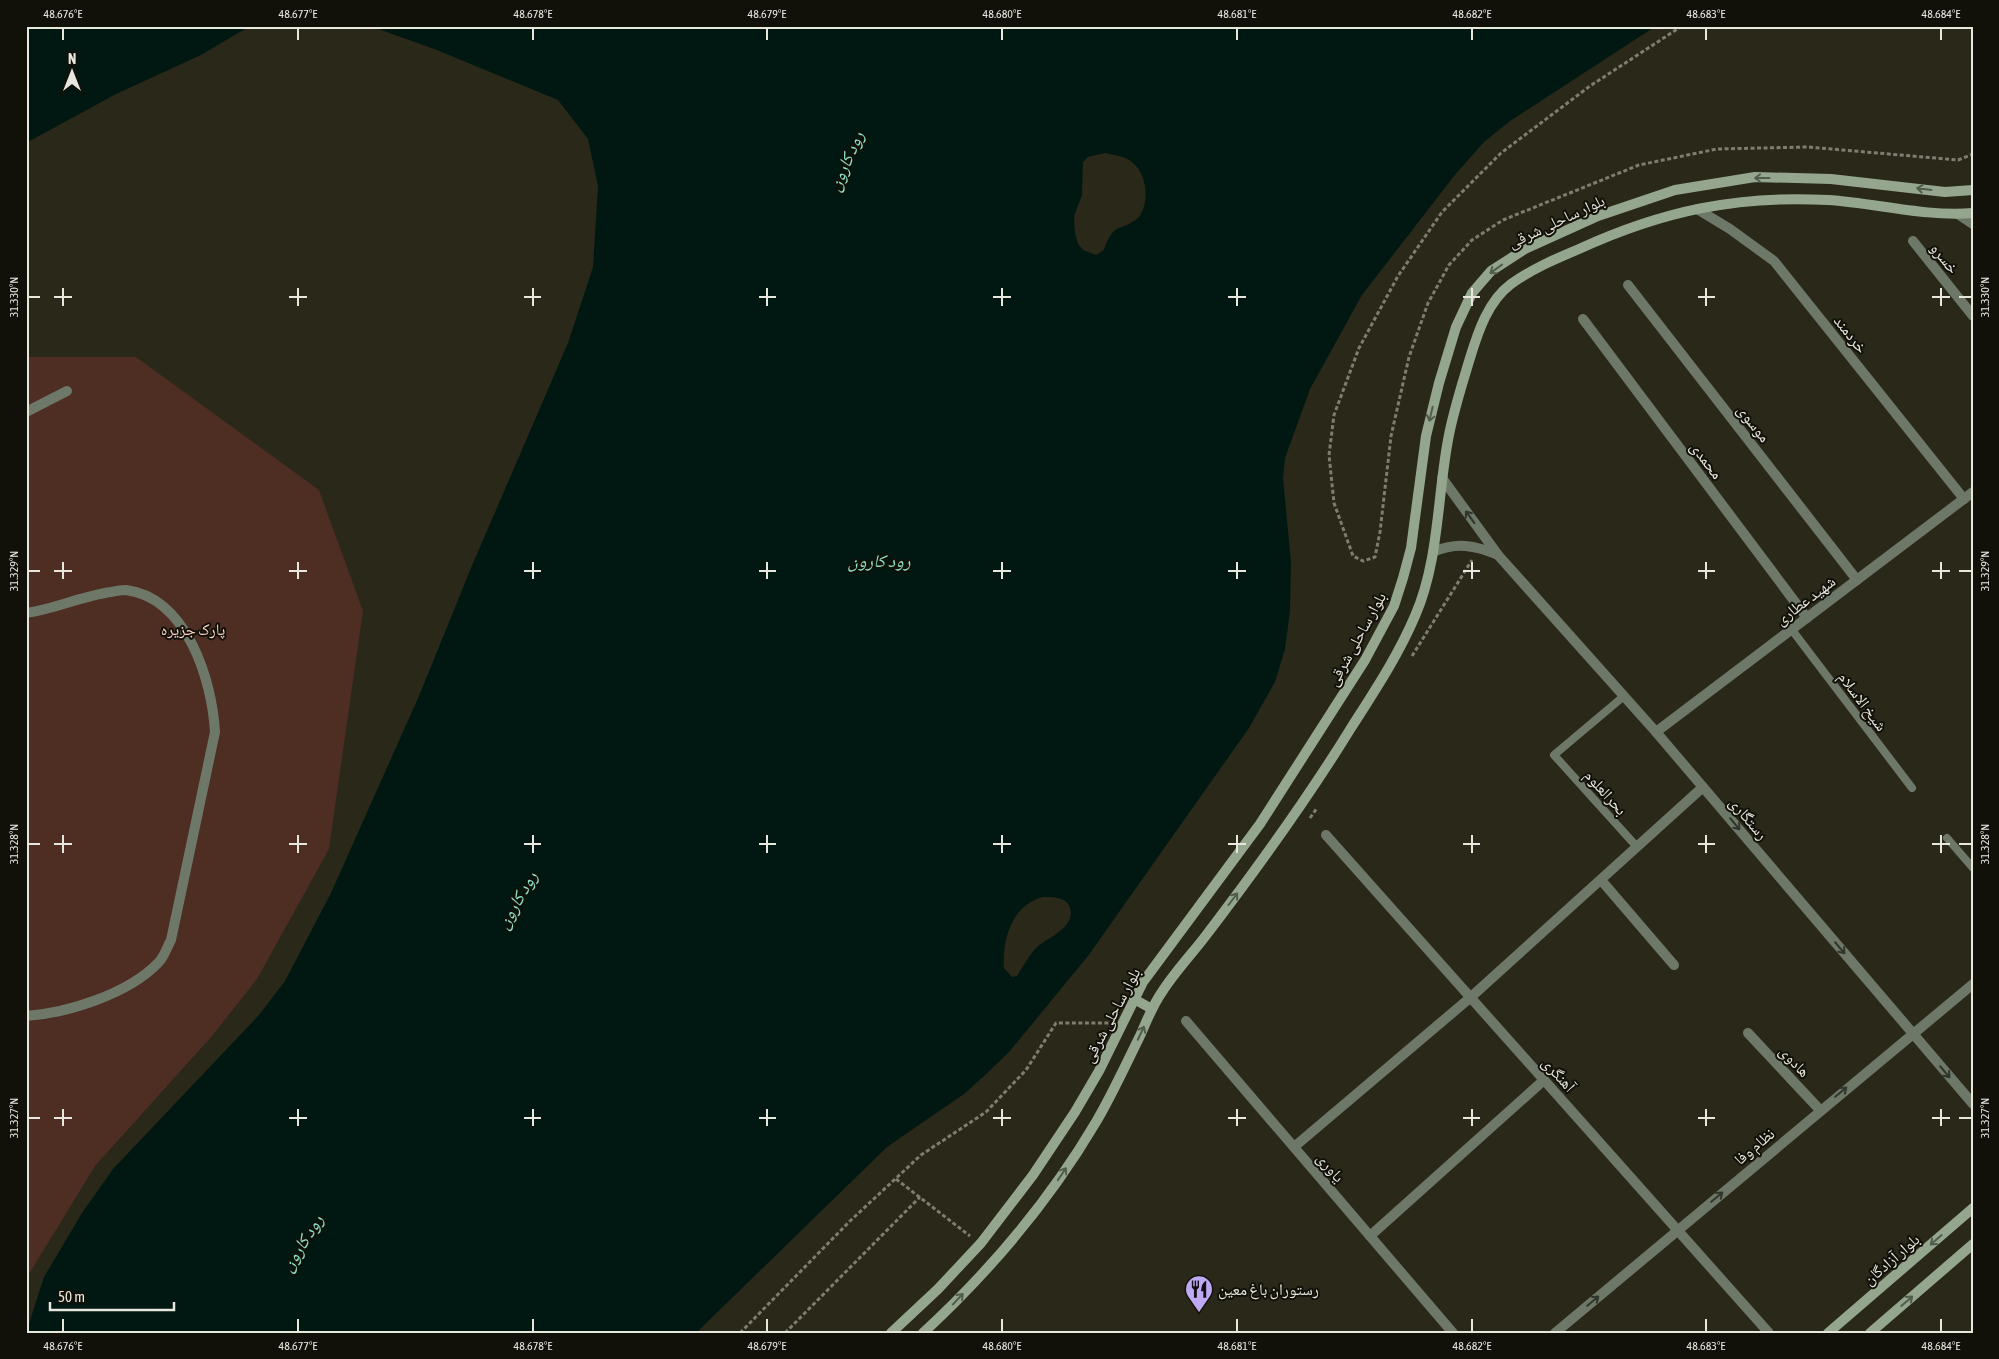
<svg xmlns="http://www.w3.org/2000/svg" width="1999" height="1359" viewBox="0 0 1999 1359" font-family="'Asap Condensed','Noto Naskh Arabic',sans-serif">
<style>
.green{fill:#4e2d23}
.water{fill:#001811;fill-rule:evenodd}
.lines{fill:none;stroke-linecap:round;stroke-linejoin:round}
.path{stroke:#7f7d71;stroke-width:3;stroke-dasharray:4 2.5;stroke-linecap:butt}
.service{stroke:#6d7869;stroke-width:8}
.minor{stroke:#6d7869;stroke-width:10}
.secondary{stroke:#94a78e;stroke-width:10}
.oneway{stroke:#525c4c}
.oneway2{stroke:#31352b}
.ticks{fill:none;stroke:#e8e7dd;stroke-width:2}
.labels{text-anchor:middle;stroke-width:4;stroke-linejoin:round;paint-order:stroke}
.street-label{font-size:16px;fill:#e8e7dd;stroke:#11110a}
.park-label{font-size:16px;fill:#fcd0c2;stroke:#11110a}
.poi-label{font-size:16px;fill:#e8e7dd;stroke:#11110a;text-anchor:start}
.water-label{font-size:18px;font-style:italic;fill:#8ee0c6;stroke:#11110a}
.neatline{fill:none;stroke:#e8e7dd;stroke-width:2}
.ticks-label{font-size:12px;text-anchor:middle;fill:#e8e7dd}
</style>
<rect width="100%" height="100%" fill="#2a2819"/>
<polygon class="green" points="26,357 136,357 319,490 363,611 329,849 257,979 212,1036 95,1166 26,1279"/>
<g class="water">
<polygon points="26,26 250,26 201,55 116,94 26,143"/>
<path d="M370,26H1656L1510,121L1484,142L1454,176L1362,295L1310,389L1285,458L1283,478L1291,562L1290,611L1285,649L1275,682L1249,728L1088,956L1009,1052L983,1077L964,1094L887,1147L696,1333H26L44,1277L82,1213L113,1169L259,1015L285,981L331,893L419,696L471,568L568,343L593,267L598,186L588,139L558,100L437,50ZM1105,153C1114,155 1125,156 1132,162C1147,174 1150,201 1139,217C1121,233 1114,220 1104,250L1096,255L1083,250L1078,244L1075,233L1074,216L1082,195L1083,162L1088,157ZM1043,897C1053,897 1067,897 1070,908C1076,927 1049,937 1037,947C1029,955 1023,967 1017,976L1012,977L1004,968C1002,939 1012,905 1043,897Z"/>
</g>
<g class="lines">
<g class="path">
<polyline points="1682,26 1590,86 1501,153 1442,212 1398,276 1359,348 1334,415 1329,455 1334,503 1353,556 1363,561 1375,557 1380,532 1391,436 1409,357 1428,303 1449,265 1472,240 1503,220 1639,165 1717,149 1808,147 1958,160 1973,154"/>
<polyline points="1412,656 1472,560"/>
<polyline points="1310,818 1317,808"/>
<polyline points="896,1179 970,1236"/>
<polyline points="740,1333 850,1221 921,1155 986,1112 1026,1070 1056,1023 1109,1023"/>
<polyline points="785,1333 920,1197"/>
</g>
<g class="service">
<polyline points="1792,630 1912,788"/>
<polyline points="1624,696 1554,755 1637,847"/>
<polyline points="1947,838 1973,868"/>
</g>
<g class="minor">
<polyline points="1697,209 1730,229 1774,261 1964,499"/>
<polyline points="1958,214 1973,224"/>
<polyline points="1913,241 1973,316"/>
<polyline points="1628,285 1857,580"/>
<polyline points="1583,319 1807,618"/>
<polyline points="26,412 67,391"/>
<polyline points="1442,478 1498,555 1656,732 1973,1104"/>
<path d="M1433,552C1456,542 1475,545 1498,555"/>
<path d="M26,613C55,609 82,596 111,592C116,591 122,590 126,590C187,598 212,680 215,732L171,940C167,947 164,958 158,963C128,994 68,1013 26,1016"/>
<polyline points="1656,732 1973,492"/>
<polyline points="1326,835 1769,1333"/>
<polyline points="1601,880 1674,965"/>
<polyline points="1186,1021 1453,1333"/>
<polyline points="1748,1033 1820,1110"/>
<polyline points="1294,1147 1471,997 1703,787"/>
<polyline points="1370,1236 1544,1080"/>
<polyline points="1555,1333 1973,984"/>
</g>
<g class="secondary">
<polyline points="1134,999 1152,1009"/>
<polyline points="891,1333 938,1289 981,1243 1033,1175 1075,1112 1099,1071 1143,982 1260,824 1365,660 1394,606 1403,578 1411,548 1426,436 1439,383 1456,327 1472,293 1491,271 1525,249 1598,216 1675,190 1755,177 1831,179 1945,192 1973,190"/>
<path d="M923,1333C990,1271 1050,1200 1096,1122C1112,1095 1125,1066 1139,1038C1146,1023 1152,1006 1162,992C1174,973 1190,956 1204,938C1256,870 1306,801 1351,728C1374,692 1398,656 1415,616C1439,561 1437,499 1448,440C1453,412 1462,385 1470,358C1478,332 1488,301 1511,284C1532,269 1555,259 1579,249C1662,211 1737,195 1828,200C1876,203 1924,217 1973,213"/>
<polyline points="1828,1333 1973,1208"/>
<polyline points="1870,1333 1973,1244"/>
</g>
</g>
<defs><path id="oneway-shaft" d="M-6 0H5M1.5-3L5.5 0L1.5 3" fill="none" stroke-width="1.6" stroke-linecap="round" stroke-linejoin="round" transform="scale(1.25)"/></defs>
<g class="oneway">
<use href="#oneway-shaft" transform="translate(1762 178) rotate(-180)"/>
<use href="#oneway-shaft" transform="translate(1924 189) rotate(-173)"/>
<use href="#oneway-shaft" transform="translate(1496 269) rotate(144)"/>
<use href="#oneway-shaft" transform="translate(1431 414) rotate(103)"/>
<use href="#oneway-shaft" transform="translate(1233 899) rotate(-53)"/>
<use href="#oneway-shaft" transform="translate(1141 1033) rotate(-65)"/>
<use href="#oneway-shaft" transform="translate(1062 1174) rotate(-56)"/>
<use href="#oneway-shaft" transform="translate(1936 1240) rotate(139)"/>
<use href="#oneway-shaft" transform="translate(958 1299) rotate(-47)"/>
<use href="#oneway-shaft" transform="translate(1907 1301) rotate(-41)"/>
</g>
<g class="oneway2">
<use href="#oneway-shaft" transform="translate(1470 517) rotate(-126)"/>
<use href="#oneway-shaft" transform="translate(1735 824) rotate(50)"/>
<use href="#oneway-shaft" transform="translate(1840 948) rotate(50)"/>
<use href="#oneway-shaft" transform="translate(1945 1072) rotate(50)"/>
<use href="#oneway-shaft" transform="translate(1841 1092) rotate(-40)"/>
<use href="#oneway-shaft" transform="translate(1717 1197) rotate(-40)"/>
<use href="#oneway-shaft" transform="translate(1593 1301) rotate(-40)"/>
</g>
<path class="ticks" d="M63,28V40M298,28V40M533,28V40M767,28V40M1002,28V40M1237,28V40M1472,28V40M1706,28V40M1941,28V40M63,288V306M298,288V306M533,288V306M767,288V306M1002,288V306M1237,288V306M1472,288V306M1706,288V306M1941,288V306M28,297H40M54,297H72M289,297H307M524,297H541M759,297H776M993,297H1011M1228,297H1246M1463,297H1480M1698,297H1715M1932,297H1950M1959,297H1972M63,562V579M298,562V579M533,562V579M767,562V579M1002,562V579M1237,562V579M1472,562V579M1706,562V579M1941,562V579M28,571H40M54,571H72M289,571H307M524,571H541M759,571H776M993,571H1011M1228,571H1246M1463,571H1480M1698,571H1715M1932,571H1950M1959,571H1972M63,835V853M298,835V853M533,835V853M767,835V853M1002,835V853M1237,835V853M1472,835V853M1706,835V853M1941,835V853M28,844H40M54,844H72M289,844H307M524,844H541M759,844H776M993,844H1011M1228,844H1246M1463,844H1480M1698,844H1715M1932,844H1950M1959,844H1972M63,1109V1126M298,1109V1126M533,1109V1126M767,1109V1126M1002,1109V1126M1237,1109V1126M1472,1109V1126M1706,1109V1126M1941,1109V1126M28,1118H40M54,1118H72M289,1118H307M524,1118H541M759,1118H776M993,1118H1011M1228,1118H1246M1463,1118H1480M1698,1118H1715M1932,1118H1950M1959,1118H1972M63,1319V1332M298,1319V1332M533,1319V1332M767,1319V1332M1002,1319V1332M1237,1319V1332M1472,1319V1332M1706,1319V1332M1941,1319V1332"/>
<defs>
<g id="restaurant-pin" transform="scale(1.4375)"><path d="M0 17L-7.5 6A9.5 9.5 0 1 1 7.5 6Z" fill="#bfa9f4" stroke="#11110a"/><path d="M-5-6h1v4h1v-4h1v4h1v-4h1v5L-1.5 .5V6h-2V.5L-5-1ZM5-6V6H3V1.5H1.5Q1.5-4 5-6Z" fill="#111"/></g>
</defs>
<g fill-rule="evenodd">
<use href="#restaurant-pin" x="1199" y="1289"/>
</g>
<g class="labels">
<g class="street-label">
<text transform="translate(1556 221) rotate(-25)" y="6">بلوار ساحلی شرقی</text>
<text transform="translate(1945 258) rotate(51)" y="6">خسرو</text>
<text transform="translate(1851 334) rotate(52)" y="6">خردمند</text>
<text transform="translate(1754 423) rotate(52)" y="6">موسوی</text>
<text transform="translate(1707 460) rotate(53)" y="6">محمدی</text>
<text transform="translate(1805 600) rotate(-37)" y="6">شهید عطاری</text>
<text transform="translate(1356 639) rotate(-61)" y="6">بلوار ساحلی شرقی</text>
<text transform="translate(1863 701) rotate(53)" y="6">شیخ الاسلام</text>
<text transform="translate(1606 792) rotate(48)" y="6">بحرالعلوم</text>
<text transform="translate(1749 818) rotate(50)" y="6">رستگاری</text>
<text transform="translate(1111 1015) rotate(-62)" y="6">بلوار ساحلی شرقی</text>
<text transform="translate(1795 1061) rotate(47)" y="6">هادوی</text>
<text transform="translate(1559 1074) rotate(48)" y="6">آهنگری</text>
<text transform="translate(1754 1146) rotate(-40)" y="6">نظام وفا</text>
<text transform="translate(1331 1167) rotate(50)" y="6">یاوری</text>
<text transform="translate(1891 1259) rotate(-41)" y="6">بلوار آزادگان</text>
</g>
<g class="park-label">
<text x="193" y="635">پارک جزیره</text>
</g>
<g class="poi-label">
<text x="1218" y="1295">رستوران باغ معین</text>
</g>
<g class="water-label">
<text transform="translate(846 161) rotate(-66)" y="6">رود کارون</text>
<text x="879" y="567">رود کارون</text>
<text transform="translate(517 900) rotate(-60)" y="6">رود کارون</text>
<text transform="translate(302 1243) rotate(-58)" y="6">رود کارون</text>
</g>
</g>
<rect width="1999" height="1359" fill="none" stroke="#11110a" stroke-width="55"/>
<g transform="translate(72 72)" stroke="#11110a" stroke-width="4" paint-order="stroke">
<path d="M0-4L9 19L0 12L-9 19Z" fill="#e8e7dd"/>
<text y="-8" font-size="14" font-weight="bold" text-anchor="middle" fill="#e8e7dd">N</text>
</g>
<path d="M50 1302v8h124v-8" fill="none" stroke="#e8e7dd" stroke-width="2.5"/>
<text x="58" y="1302" font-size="15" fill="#e8e7dd" stroke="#11110a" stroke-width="4" paint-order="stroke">50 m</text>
<rect x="28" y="28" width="1944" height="1304" class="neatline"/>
<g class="ticks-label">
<text x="63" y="18">48.676°E</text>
<text x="298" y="18">48.677°E</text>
<text x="533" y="18">48.678°E</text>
<text x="767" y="18">48.679°E</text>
<text x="1002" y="18">48.680°E</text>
<text x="1237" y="18">48.681°E</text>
<text x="1472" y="18">48.682°E</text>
<text x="1706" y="18">48.683°E</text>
<text x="1941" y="18">48.684°E</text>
<text transform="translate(14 297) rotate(-90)" y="4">31.330°N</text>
<text transform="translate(1985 297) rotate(-90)" y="4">31.330°N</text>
<text transform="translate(14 571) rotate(-90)" y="4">31.329°N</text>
<text transform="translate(1985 571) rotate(-90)" y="4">31.329°N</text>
<text transform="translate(14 844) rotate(-90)" y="4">31.328°N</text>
<text transform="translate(1985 844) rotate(-90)" y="4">31.328°N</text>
<text transform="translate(14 1118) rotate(-90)" y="4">31.327°N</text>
<text transform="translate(1985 1118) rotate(-90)" y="4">31.327°N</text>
<text x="63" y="1350">48.676°E</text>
<text x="298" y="1350">48.677°E</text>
<text x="533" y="1350">48.678°E</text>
<text x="767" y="1350">48.679°E</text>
<text x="1002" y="1350">48.680°E</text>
<text x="1237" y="1350">48.681°E</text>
<text x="1472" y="1350">48.682°E</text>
<text x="1706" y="1350">48.683°E</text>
<text x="1941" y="1350">48.684°E</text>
</g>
</svg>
